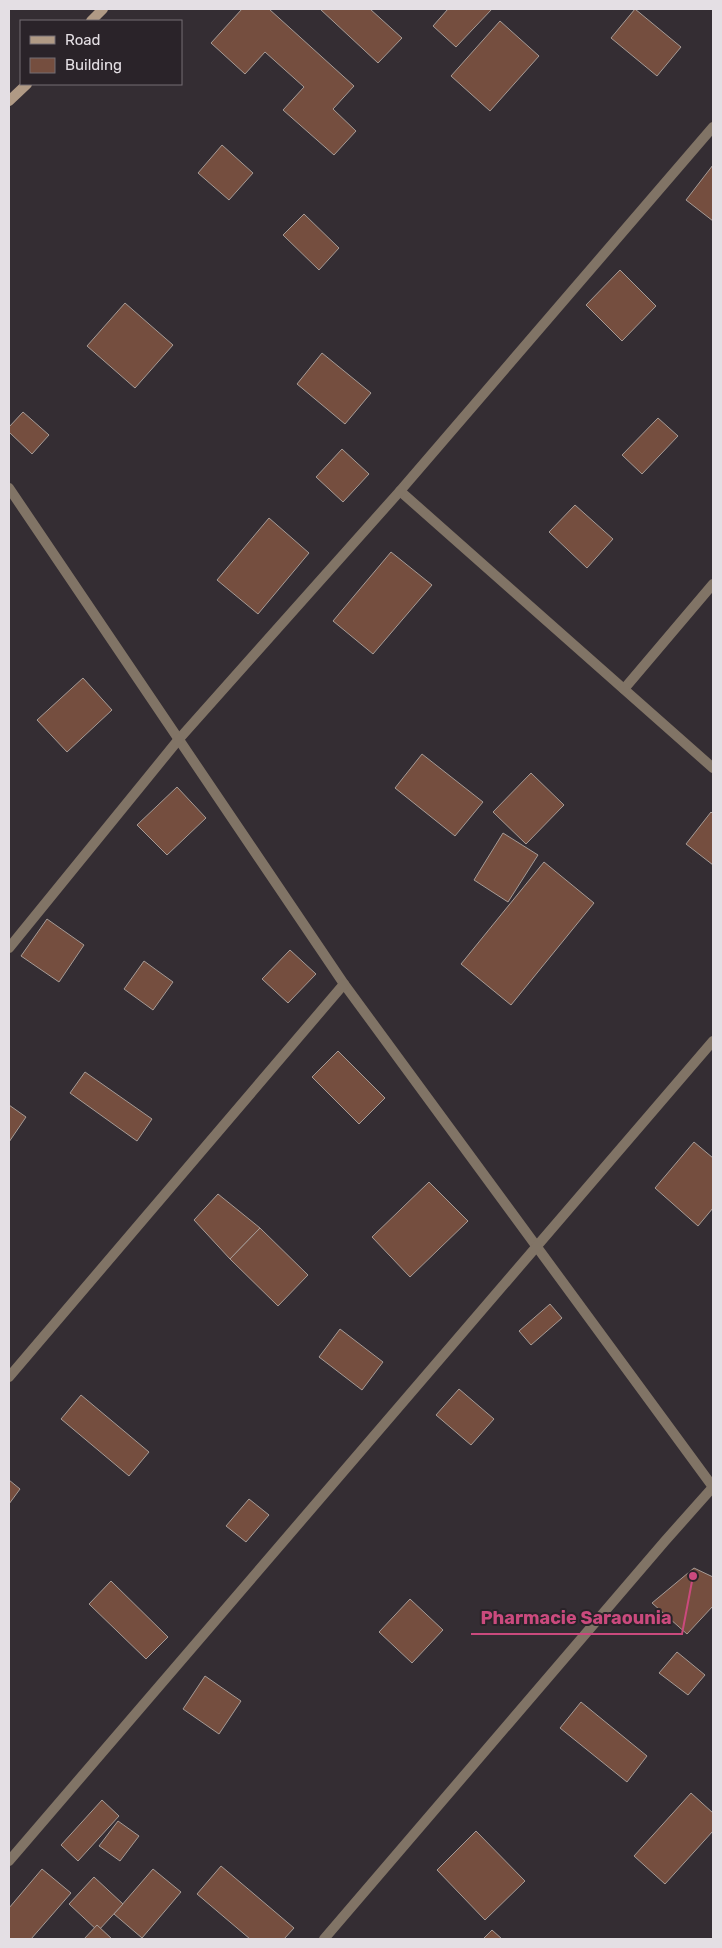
<svg xmlns="http://www.w3.org/2000/svg" width="722" height="1948" viewBox="0 0 722 1948" font-family="Rubik,sans-serif">
<style>
.building{fill:#754e3f;stroke:#a69b96}
.lines{fill:none;stroke-linecap:round;stroke-linejoin:round}
.street{stroke:#817466;stroke-width:10}
.secondary{stroke:#b09a85;stroke-width:10}
.leader{fill:none;stroke:#ca4a7d;stroke-width:2}
.callout-dot{fill:#ca4a7d;stroke:#2a2329;stroke-width:2}
.callout-label{font-size:18px;text-anchor:middle;font-weight:bold;fill:#ca4a7d;stroke:#2a2329;stroke-width:4;stroke-linejoin:round;paint-order:stroke}
</style>
<rect width="100%" height="100%" fill="#342d33"/>
<g class="building">
<polygon points="242,9 269,9 354,86 333,109 356,131 334,155 283,110 304,87 265,52 245,74 211,43"/>
<polygon points="320,9 370,9 402,38 378,63"/>
<polygon points="448,9 492,9 456,47 433,26"/>
<polygon points="635,9 681,47 657,76 611,38"/>
<polygon points="500,21 539,56 490,111 451,76"/>
<polygon points="222,145 253,173 229,200 198,173"/>
<polygon points="713,165 713,221 686,200"/>
<polygon points="304,214 339,248 319,270 283,235"/>
<polygon points="620,270 656,306 622,341 586,305"/>
<polygon points="125,303 173,345 135,388 87,346"/>
<polygon points="322,353 371,393 345,424 297,384"/>
<polygon points="23,412 49,435 32,454 9,432 9,427"/>
<polygon points="658,418 678,436 642,474 622,455"/>
<polygon points="342,449 369,474 343,502 316,477"/>
<polygon points="575,505 613,539 587,568 549,532"/>
<polygon points="269,518 309,553 258,614 217,580"/>
<polygon points="391,552 432,585 373,654 333,621"/>
<polygon points="83,678 112,710 67,752 37,720"/>
<polygon points="422,754 483,802 455,836 395,788"/>
<polygon points="531,773 564,805 526,844 493,812"/>
<polygon points="177,787 206,818 167,855 137,825"/>
<polygon points="711,812 713,814 713,865 686,844"/>
<polygon points="503,833 538,855 508,902 474,880"/>
<polygon points="544,862 594,903 511,1005 461,964"/>
<polygon points="47,919 84,945 59,982 21,956"/>
<polygon points="290,950 316,974 288,1003 262,979"/>
<polygon points="144,961 173,982 153,1010 124,989"/>
<polygon points="338,1051 385,1098 359,1124 312,1077"/>
<polygon points="85,1072 152,1119 137,1141 70,1093"/>
<polygon points="9,1105 26,1117 9,1142"/>
<polygon points="694,1142 713,1158 713,1208 698,1226 655,1188"/>
<polygon points="429,1182 468,1221 410,1277 372,1237"/>
<polygon points="218,1194 260,1228 230,1259 194,1220"/>
<polygon points="260,1228 308,1275 278,1306 230,1259"/>
<polygon points="550,1304 562,1318 531,1345 519,1331"/>
<polygon points="340,1329 383,1362 362,1390 319,1357"/>
<polygon points="459,1389 494,1419 471,1445 436,1415"/>
<polygon points="81,1395 149,1452 129,1476 61,1419"/>
<polygon points="9,1480 20,1489 9,1504"/>
<polygon points="249,1499 269,1515 246,1542 226,1526"/>
<polygon points="694,1568 713,1577 713,1606 687,1634 652,1603"/>
<polygon points="111,1581 168,1637 146,1659 89,1604"/>
<polygon points="410,1599 443,1630 412,1663 379,1632"/>
<polygon points="677,1652 705,1675 688,1695 659,1673"/>
<polygon points="205,1676 241,1701 219,1734 183,1709"/>
<polygon points="581,1702 647,1756 627,1782 560,1728"/>
<polygon points="691,1793 713,1813 713,1831 665,1884 634,1856"/>
<polygon points="102,1800 119,1816 78,1861 61,1845"/>
<polygon points="118,1821 139,1836 120,1861 99,1846"/>
<polygon points="476,1831 525,1881 485,1920 437,1870"/>
<polygon points="221,1866 294,1928 284,1939 250,1939 197,1894"/>
<polygon points="42,1869 71,1893 31,1939 9,1939 9,1908"/>
<polygon points="153,1869 181,1892 142,1938 114,1914"/>
<polygon points="94,1877 123,1904 98,1931 69,1904"/>
<polygon points="97,1925 112,1939 84,1939"/>
<polygon points="492,1930 502,1939 483,1939"/>
</g>
<g class="lines">
<g class="street">
<polyline points="9,488 344,984 713,1487"/>
<polyline points="400,491 713,768"/>
<polyline points="624,689 713,584"/>
<polyline points="9,948 179,739 400,491 713,127"/>
<polyline points="9,1377 344,984"/>
<polyline points="9,1861 713,1041"/>
<polyline points="324,1939 665,1541 713,1487"/>
</g>
<g class="secondary">
<polyline points="91,21 103,9"/>
<polyline points="9,101 27,84"/>
</g>
</g>
<path class="leader" d="M693 1576L682 1634H471"/>
<circle class="callout-dot" cx="693" cy="1576" r="5"/>
<g class="callout-label">
<text x="576" y="1624">Pharmacie Saraounia</text>
</g>
<rect width="722" height="1948" fill="none" stroke="#e4dfe4" stroke-width="20"/>
<rect x="20" y="20" width="162" height="65" fill="#2a2329" stroke="#746e74"/>
<rect x="30" y="36" width="25" height="8" fill="#b09a85" stroke="#746e74"/>
<text x="65" y="45" font-size="15" fill="#e4dfe4">Road</text>
<rect x="30" y="58" width="25" height="15" fill="#754e3f" stroke="#746e74"/>
<text x="65" y="70" font-size="15" fill="#e4dfe4">Building</text>
</svg>
